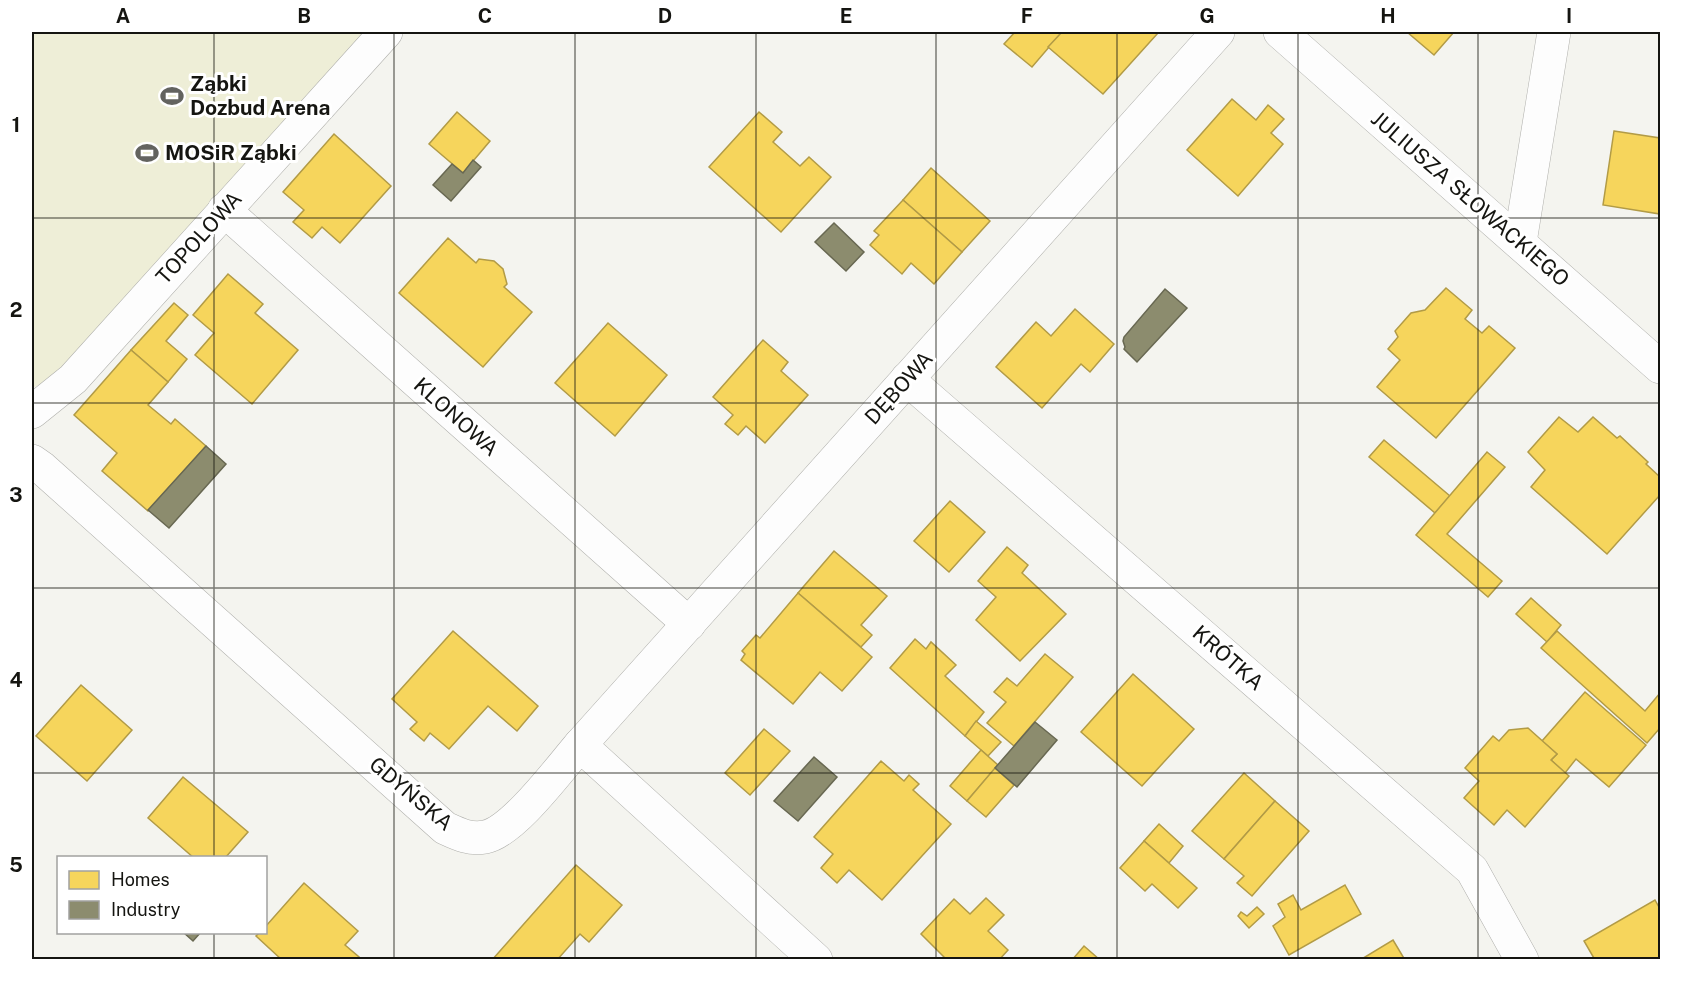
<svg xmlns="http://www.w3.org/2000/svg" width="1692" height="991" viewBox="0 0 1692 991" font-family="'Public Sans',sans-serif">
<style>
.green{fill:#eeeed7}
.homes{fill:#f6d55c;stroke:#b29b46;stroke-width:1.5}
.industry{fill:#8c8c6e;stroke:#686852;stroke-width:1.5}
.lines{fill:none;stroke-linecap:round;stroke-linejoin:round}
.street-casing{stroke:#afafab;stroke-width:34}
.street{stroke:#fdfdfd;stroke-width:33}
.grid{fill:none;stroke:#151511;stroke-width:1.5;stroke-opacity:0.55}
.labels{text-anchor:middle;stroke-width:6;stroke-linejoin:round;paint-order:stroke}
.poi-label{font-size:21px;font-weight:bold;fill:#151511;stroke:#fff;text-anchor:start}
.street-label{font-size:21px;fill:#151511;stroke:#fff}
.neatline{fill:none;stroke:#151511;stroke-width:2}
.grid-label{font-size:20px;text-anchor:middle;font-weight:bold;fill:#151511}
</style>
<rect width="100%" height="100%" fill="#f4f4ef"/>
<polygon class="green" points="32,32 371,32 64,374 32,388"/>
<g class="homes">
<polygon points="1015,32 1062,32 1032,67 1004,44"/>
<polygon points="1062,32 1156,32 1158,33 1103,94 1048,47"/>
<polygon points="1407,32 1454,32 1434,55"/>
<polygon points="1232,99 1256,120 1268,105 1284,119 1271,133 1283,144 1238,196 1187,150"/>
<polygon points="457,112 490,141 463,173 429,144"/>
<polygon points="759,112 782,132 773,142 800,166 809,157 831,177 781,232 709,167"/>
<polygon points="1614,131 1660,138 1660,214 1603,205"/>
<polygon points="334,134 391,186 340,243 322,227 312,238 293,222 304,210 283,192"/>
<polygon points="931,168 990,221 962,252 903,200"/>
<polygon points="903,200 962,252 934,284 911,263 902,274 870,245 879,235 874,231"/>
<polygon points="448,238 476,263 479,259 494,261 503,269 507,284 504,287 532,312 483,367 399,293"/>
<polygon points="228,274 263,304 255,313 298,350 252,404 195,355 214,333 193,315"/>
<polygon points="1446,288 1472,310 1465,319 1482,333 1489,326 1515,348 1436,438 1377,387 1400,360 1388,349 1398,337 1395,331 1411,313 1425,310"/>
<polygon points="174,303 188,315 166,341 187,359 168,382 131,350"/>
<polygon points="1075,309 1114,344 1090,372 1081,364 1042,408 996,367 1036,322 1051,336"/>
<polygon points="608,323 667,375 615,436 555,383"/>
<polygon points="763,340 788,362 781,371 808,395 765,443 746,426 738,435 725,424 733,415 713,397"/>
<polygon points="131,350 168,382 148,405 171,424 175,419 206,446 148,511 102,471 117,453 74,415"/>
<polygon points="1559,417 1578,432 1593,417 1617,438 1620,436 1648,462 1646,464 1660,477 1660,495 1607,554 1531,487 1545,470 1528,452"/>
<polygon points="1384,440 1450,496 1435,513 1369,457"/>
<polygon points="1487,452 1505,467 1447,534 1502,581 1488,597 1416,535"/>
<polygon points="950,501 985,532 949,572 914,541"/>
<polygon points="1007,547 1028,565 1022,573 1066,614 1020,661 976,620 996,597 978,581"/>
<polygon points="834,551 887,596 861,625 872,635 861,647 798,593"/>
<polygon points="798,593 872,657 842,691 820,672 793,704 741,660 745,654 742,651 756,635 760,638"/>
<polygon points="1531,598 1561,625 1547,642 1516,614"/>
<polygon points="453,631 538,706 517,731 488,706 449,749 430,733 424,741 410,729 417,722 392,699"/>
<polygon points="1557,631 1645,711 1660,693 1660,728 1647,743 1541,648"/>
<polygon points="915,639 926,649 931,642 956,665 945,676 984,712 965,736 890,668"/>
<polygon points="1045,654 1073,677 1014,746 987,723 1006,702 994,692 1007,678 1017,686"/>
<polygon points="1133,674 1194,729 1142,786 1081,732"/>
<polygon points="81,685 132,730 87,781 36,736"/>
<polygon points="1585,692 1646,745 1609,787 1576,759 1565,773 1551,760 1557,754 1542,741"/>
<polygon points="976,721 1001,742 988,756 965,736"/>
<polygon points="1528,728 1557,754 1551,760 1569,776 1525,827 1507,810 1494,825 1464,798 1479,781 1465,768 1493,736 1499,741 1509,730"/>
<polygon points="764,729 790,751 750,795 725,773"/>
<polygon points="981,750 998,765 967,801 950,786"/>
<polygon points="881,761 904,781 909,775 919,784 913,790 951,824 882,900 849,870 837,883 821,868 833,854 814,837"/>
<polygon points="995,768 1014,785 986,817 967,801"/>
<polygon points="1244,773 1275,801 1224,859 1192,831"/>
<polygon points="183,777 248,832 225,858 194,858 148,818"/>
<polygon points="1275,801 1309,831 1252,896 1237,883 1244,876 1224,859"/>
<polygon points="1159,824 1183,846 1169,863 1144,841"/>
<polygon points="1144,841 1197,888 1178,908 1152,884 1145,891 1120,868"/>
<polygon points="576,865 622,905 589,942 580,934 557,960 492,960"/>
<polygon points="304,883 358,931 345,945 359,957 357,960 282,960 256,936 260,932 266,932 266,926"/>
<polygon points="1345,885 1361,914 1289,955 1273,926 1285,917 1278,904 1293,895 1301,910"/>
<polygon points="986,898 1004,915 988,931 1008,950 999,960 947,960 921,934 954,899 970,914"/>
<polygon points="1655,900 1660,909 1660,960 1595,960 1584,941"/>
<polygon points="1257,907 1264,914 1249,928 1238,916 1241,912 1247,916"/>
<polygon points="1393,940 1405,960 1360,960"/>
<polygon points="1084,946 1100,960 1072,960"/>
</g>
<g class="industry">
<polygon points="473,160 481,167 451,201 433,185 452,164 463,173"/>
<polygon points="834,223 864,252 846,271 815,242"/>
<polygon points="1165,289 1187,308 1137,362 1124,349 1125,347 1123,341 1124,337"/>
<polygon points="206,446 226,464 169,528 148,510"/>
<polygon points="1035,722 1057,740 1017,787 995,768"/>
<polygon points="814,757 837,777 798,821 774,801"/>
<polygon points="183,932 201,932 193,941"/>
</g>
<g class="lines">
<g class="street-casing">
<g id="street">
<polyline points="1280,32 1660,367"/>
<polyline points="224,210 689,624"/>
<polyline points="1520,242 1554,32"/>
<polyline points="907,379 1472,870 1522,960"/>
<polyline points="32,412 73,379 386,32"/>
<path d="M32,461L42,468L445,828C458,834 470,840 485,837C513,832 560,768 580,745L816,960"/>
<polyline points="580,745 1218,32"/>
</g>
</g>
<use href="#street" class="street"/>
</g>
<path class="grid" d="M214,32V858M394,32V960M575,32V960M756,32V960M936,32V960M1117,32V960M1298,32V960M1478,32V960M32,218H1660M32,403H1660M32,588H1660M32,773H1660M214,932V960"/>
<defs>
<g id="stadium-bare" transform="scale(1.8)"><path d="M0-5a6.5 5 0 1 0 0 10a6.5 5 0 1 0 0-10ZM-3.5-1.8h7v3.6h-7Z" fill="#63635f" stroke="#fff" stroke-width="2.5" paint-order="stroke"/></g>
</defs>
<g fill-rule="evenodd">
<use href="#stadium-bare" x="172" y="96"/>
<use href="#stadium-bare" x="147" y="153"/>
</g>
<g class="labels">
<g class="poi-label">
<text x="190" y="91">Ząbki<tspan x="190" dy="24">Dozbud Arena</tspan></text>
<text x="165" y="160">MOSiR Ząbki</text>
</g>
<g class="street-label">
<text transform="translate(1470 199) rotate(41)" y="7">JULIUSZA SŁOWACKIEGO</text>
<text transform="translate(199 238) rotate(-48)" y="7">TOPOLOWA</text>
<text transform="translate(899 388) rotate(-48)" y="7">DĘBOWA</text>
<text transform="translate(456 417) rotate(42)" y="7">KLONOWA</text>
<text transform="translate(1228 658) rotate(41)" y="7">KRÓTKA</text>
<text transform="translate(411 794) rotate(40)" y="7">GDYŃSKA</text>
</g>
</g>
<rect width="1692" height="991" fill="none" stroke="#ffffff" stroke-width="66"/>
<rect x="57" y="856" width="210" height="78" fill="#ffffff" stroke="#a1a1a0" stroke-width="1.5"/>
<rect x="69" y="871" width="30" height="18" fill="#f6d55c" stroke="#a1a1a0" stroke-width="1.5"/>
<text x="111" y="886" font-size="18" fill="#151511">Homes</text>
<rect x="69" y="901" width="30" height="18" fill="#8c8c6e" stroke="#a1a1a0" stroke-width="1.5"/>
<text x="111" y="916" font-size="18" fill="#151511">Industry</text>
<rect x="33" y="33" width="1626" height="925" class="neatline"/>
<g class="grid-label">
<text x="123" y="23">A</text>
<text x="304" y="23">B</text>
<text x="485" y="23">C</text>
<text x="665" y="23">D</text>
<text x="846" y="23">E</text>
<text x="1027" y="23">F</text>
<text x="1207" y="23">G</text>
<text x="1388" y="23">H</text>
<text x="1569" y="23">I</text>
<text x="16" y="132">1</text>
<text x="16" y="317">2</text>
<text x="16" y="502">3</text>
<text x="16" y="687">4</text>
<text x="16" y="872">5</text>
</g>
</svg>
